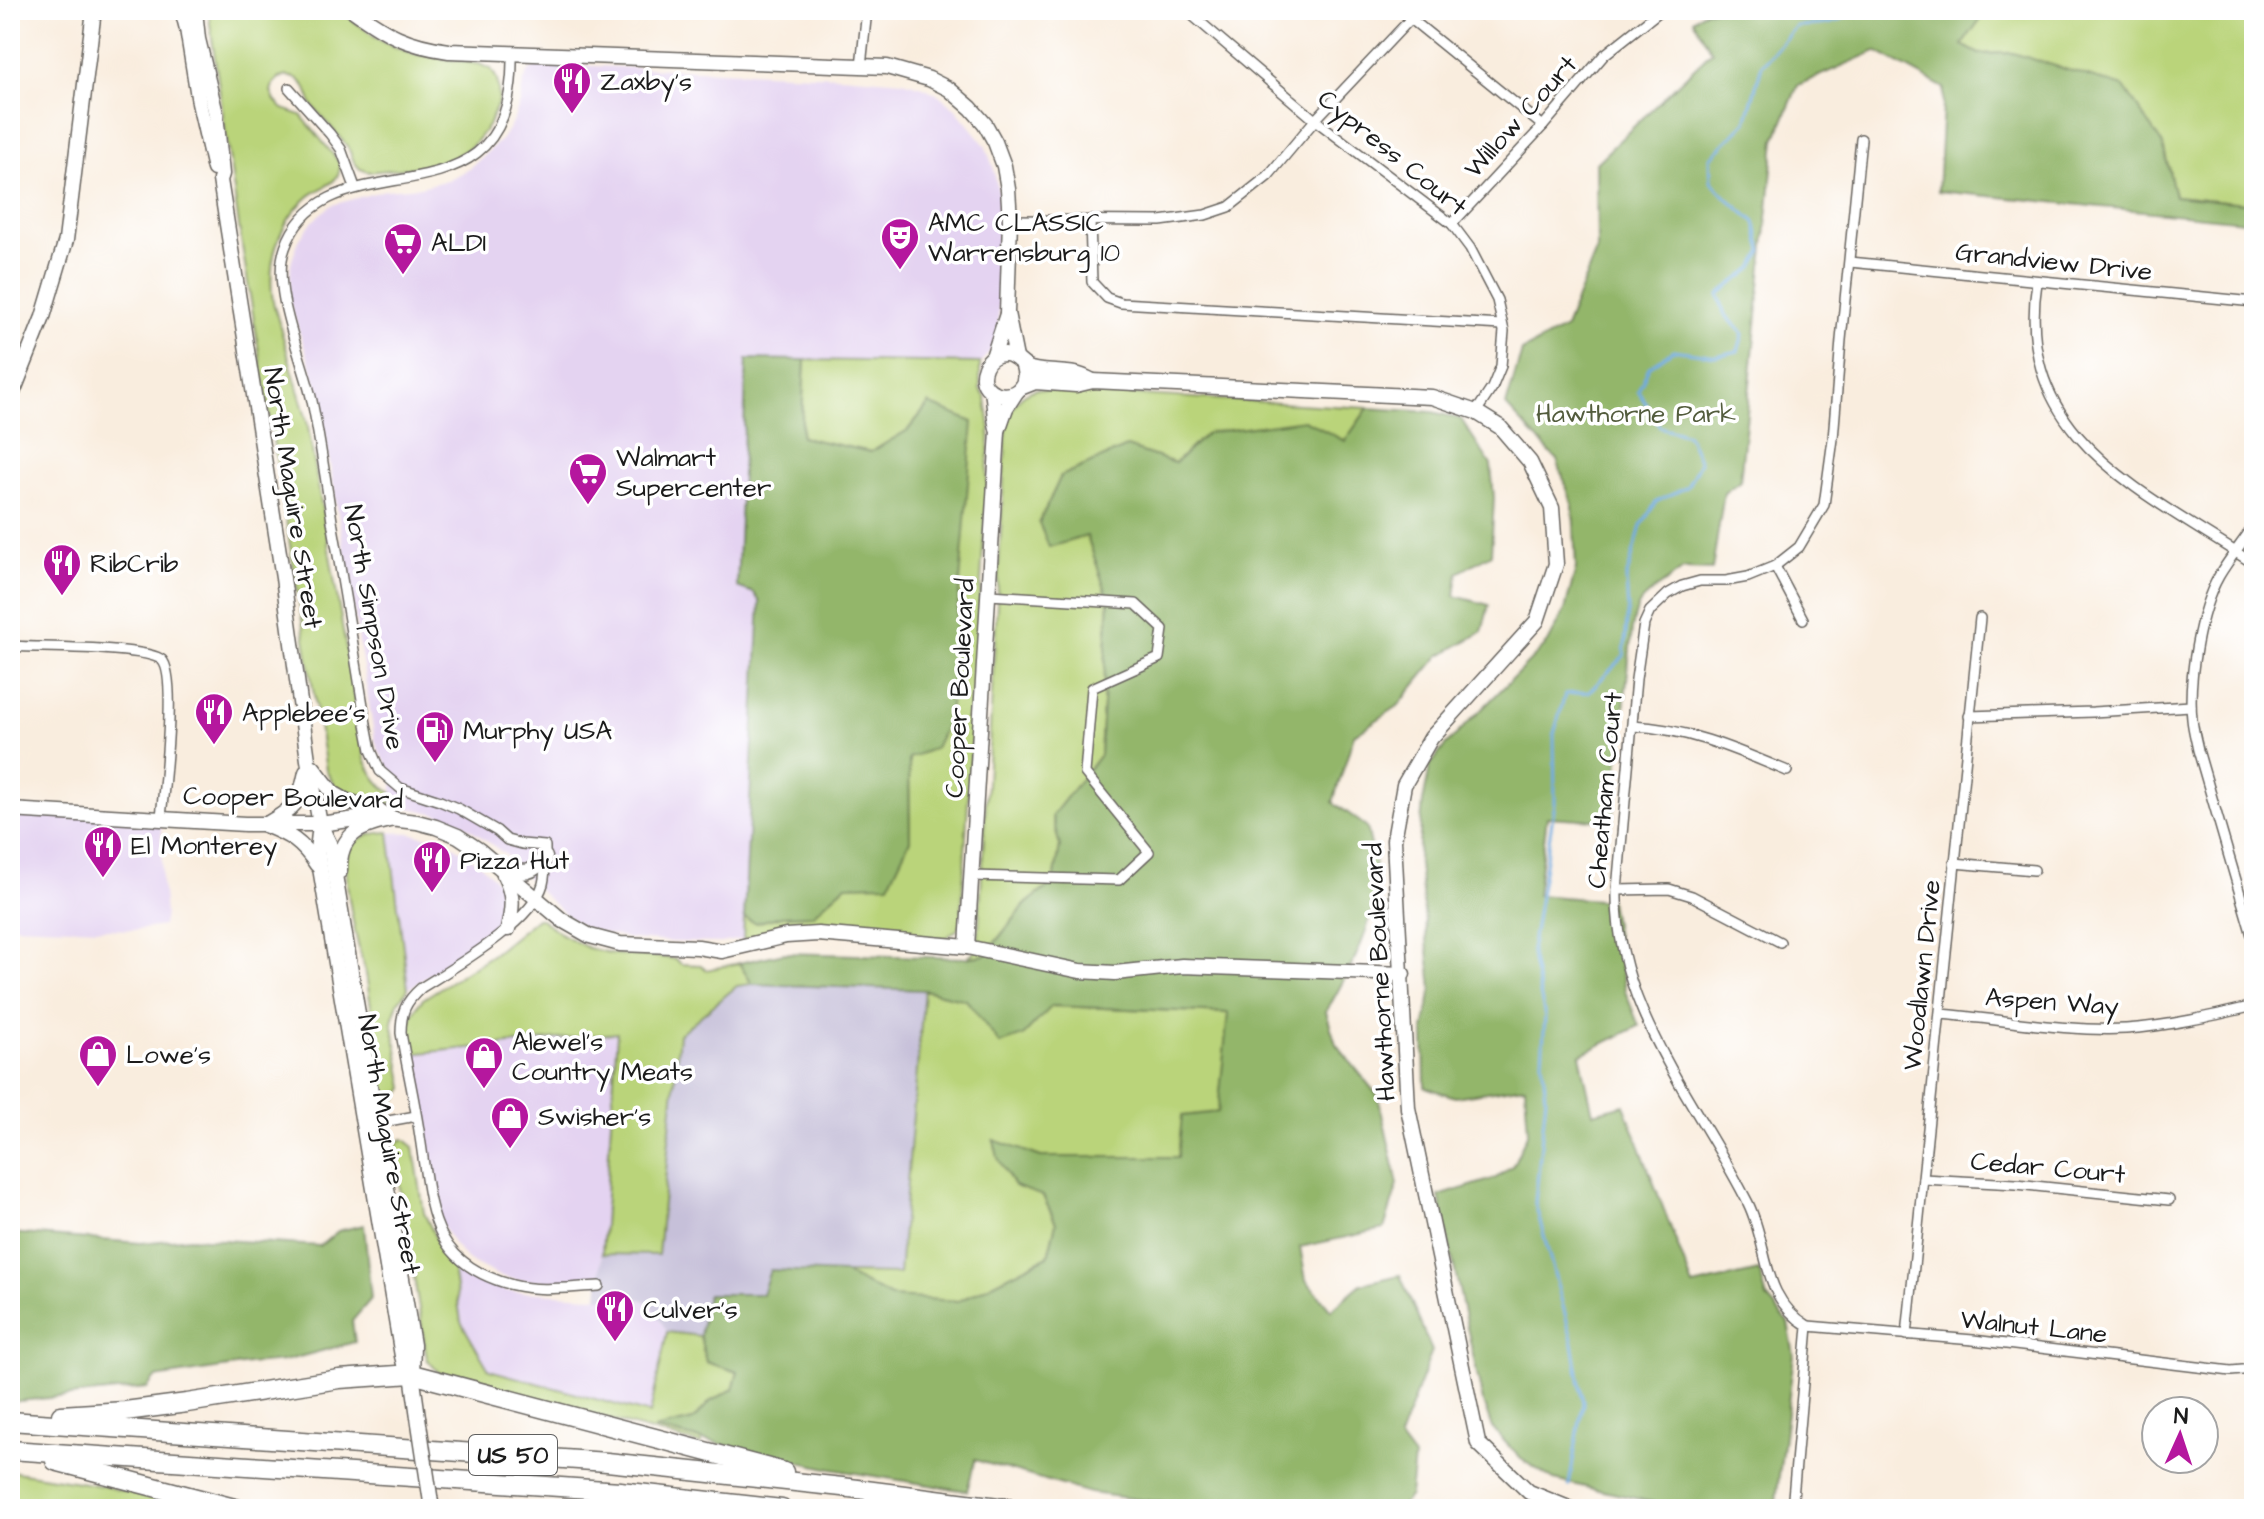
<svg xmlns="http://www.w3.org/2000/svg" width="2264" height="1519" viewBox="0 0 2264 1519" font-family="'Architects Daughter',sans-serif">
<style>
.built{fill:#e4d3f1}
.industrial{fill:#c6c0d9}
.green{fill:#bad47a;stroke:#6b784b;stroke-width:2}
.forest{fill:#93b66a;stroke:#586943;stroke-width:2}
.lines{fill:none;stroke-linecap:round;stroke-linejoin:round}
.stream{stroke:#70abe0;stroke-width:3}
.street-casing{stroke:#696560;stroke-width:12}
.secondary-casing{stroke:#696560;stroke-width:17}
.primary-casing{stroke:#696560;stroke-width:17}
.highway-casing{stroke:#696560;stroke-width:21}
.street{stroke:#fff;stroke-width:9}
.secondary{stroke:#fff;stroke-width:14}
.primary{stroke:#fff;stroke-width:14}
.highway{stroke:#fff;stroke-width:18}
.primary-bridge-casing{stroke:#696560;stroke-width:17;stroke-linecap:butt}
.primary-bridge{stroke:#fff;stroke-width:14}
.labels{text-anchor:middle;stroke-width:7;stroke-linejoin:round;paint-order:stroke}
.shield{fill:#fff;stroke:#606060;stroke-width:2}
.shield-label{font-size:24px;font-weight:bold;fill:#1c1c1c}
.poi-label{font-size:26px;fill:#1c1c1c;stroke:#fff;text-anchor:start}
.street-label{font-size:26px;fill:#1c1c1c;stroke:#fff}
.park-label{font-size:26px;fill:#535c3d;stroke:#fff}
</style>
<rect width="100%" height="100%" fill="#fff"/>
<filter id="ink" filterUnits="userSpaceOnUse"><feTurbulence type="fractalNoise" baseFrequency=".0125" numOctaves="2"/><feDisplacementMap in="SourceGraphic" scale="16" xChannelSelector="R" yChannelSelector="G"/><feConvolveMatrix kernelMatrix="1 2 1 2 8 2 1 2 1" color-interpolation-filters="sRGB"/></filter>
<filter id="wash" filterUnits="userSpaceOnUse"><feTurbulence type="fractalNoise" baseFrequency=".006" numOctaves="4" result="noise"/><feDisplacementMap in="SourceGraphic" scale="32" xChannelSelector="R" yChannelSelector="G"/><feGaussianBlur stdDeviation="1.8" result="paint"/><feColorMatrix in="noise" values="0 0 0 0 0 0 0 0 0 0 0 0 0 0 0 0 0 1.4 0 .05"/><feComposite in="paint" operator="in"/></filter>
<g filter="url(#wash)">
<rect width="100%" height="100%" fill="#f9edde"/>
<g class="built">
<polygon points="545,64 840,76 903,81 923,87 939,95 954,107 985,145 993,166 998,190 1002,229 998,327 996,344 980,363 748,359 755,594 760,602 743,939 721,943 672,942 630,939 588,929 572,920 545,896 506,855 462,823 438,814 391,804 394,776 380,753 375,740 317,385 289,301 291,263 298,242 307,228 319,215 332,205 385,190 421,187 448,180 469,169 502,139 513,121 520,103 523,84 527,74 534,67"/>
<polygon points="10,810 161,818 162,882 165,914 163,926 136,930 10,926"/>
<polygon points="389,832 410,833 434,838 454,846 481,865 503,888 507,897 505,921 501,928 408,989"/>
<polygon points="617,1033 600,1282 516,1280 497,1275 468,1260 454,1245 438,1217 410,1054"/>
<polygon points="452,1261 466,1272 506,1291 639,1299 651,1304 667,1332 650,1414 489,1371 461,1322"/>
</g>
<polygon class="industrial" points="752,984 924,990 899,1275 762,1294 707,1294 700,1336 667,1332 651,1304 640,1299 598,1297 602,1254 658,1255 679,1034 737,986"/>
<g class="green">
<path d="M208,10H338L383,42L413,54L479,64L491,69L497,79L499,101L488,126L472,146L453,158L429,166L369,172L360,169L354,162L348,147L312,105L305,86L298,79L288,76L279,78L273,84L271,92L275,101L283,109L301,115L340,163C341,185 321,186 308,197C277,224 267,263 273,302L307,421L365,759C371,773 379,786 392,793L391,804L356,798L336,788L326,770L240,233Z"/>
<polygon points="1987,10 2254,10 2254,204 2175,196 2163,145 2013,53 1979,54 1961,45"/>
<path d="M805,360L980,363V389L986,398L990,428L961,920L958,929L946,938C878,934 810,927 743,939L744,918L756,923L781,916L812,915L846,885L910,840L909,758L929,404L908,430L871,452L801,437Z"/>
<path d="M1036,389L1368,408L1345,441L1207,433L1175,463L1127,447L1061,476L1039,523L1049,546L1087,536L1109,600L1100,755L1052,816L1060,846L1054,882L1026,904L985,955L967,958L974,952L978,945L1007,422C1012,406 1019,394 1036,389Z"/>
<path d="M389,832L408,989L398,1002L392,1021L404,1088L396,1100L390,1101L385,1096L366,974C359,952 338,867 350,849C359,835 373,833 389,832Z"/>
<path d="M536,919H541L563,935L588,948L614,954L669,958L677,960L681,964L701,965L706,970L739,963L752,984L737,986L679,1034L658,1255L602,1254L617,1033L410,1054C407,1032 408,1015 423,999L493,954Z"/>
<polygon points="924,990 966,1000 1023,1036 1051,1006 1229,1013 1218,1112 1179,1157 1041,1157 995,1141 1043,1196 1056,1223 1048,1256 959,1301 891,1298 844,1273 899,1274"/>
<polygon points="404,1139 414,1147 424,1213 437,1241 452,1261 461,1322 489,1370 650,1414 667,1332 700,1336 706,1362 738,1372 733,1390 711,1401 693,1420 656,1429 702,1440 702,1445 439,1373 427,1359 394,1151 399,1141"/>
<polygon points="10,1471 103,1486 193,1509 10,1509"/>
</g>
<g class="forest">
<path d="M1706,10H1987L1962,45L1979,54L2013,53L2124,87L2163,145L2175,196L2254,204V222L1938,191L1944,88L1876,51L1798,85L1775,140L1740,481L1724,493L1712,570L1683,569C1673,577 1644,596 1640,603C1635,611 1634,621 1632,629L1613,821L1547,817L1537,895L1610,901L1625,991L1639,1026L1580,1055L1593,1113L1624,1105L1693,1286L1759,1271L1767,1298L1788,1323L1794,1355L1775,1509H1684L1554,1480L1521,1459L1492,1428L1483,1402L1439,1196L1496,1178L1513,1165L1528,1132L1525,1086L1455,1097L1425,1087L1424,1030L1432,989L1418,855L1423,802L1430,766L1444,747L1548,643L1565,610L1576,568L1573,506L1557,460L1506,406L1522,351L1565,328L1597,249L1596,163L1712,51L1693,20Z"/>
<polygon points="747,359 805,360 801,437 871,452 908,430 929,404 973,422 949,718 935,748 909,758 910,840 889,884 846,885 812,915 781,916 756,923 744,918 760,602 754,593 737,587"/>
<path d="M1368,408L1433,412L1461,419L1491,465L1494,498L1491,554L1458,573L1455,596L1489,605L1482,632L1439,656L1398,706L1354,735L1333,802L1367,827C1370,843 1376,861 1376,877C1375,927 1350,970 1326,1012L1336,1044L1378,1096L1398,1184L1384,1229L1300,1247L1306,1280L1331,1310L1361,1284L1400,1275L1432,1351L1399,1438L1414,1458L1410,1495L1399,1509H1319L1303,1506L1299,1509H1212L1090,1493L975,1460L967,1491L831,1469L654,1429L693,1420L711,1401L733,1389L738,1372L706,1362L700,1336L707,1294H762L770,1270L844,1273L891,1297L959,1301L1048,1256L1056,1223L1043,1196L1014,1186L998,1158L994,1140L1041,1157H1178L1182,1116L1218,1112L1228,1013L1052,1006L1023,1036L1000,1044L966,1000L924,990L752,984L739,963L784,953L966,958L985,955L1026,904L1054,882L1060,846L1052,816L1100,755L1109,600L1087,536L1049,547L1039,523L1061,476L1127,447L1175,463L1207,433L1304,420L1345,441Z"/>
<polygon points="364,1225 371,1299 352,1321 355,1342 284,1361 249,1364 155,1378 147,1388 10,1402 10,1233 141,1243 190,1238 320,1246 338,1231"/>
</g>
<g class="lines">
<path class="stream" d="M1569,1485L1583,1403L1573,1343L1535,1203L1546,1097L1542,1060L1545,1017L1531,951L1555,803L1554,734L1565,694L1589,692L1624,656L1628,609L1626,579L1641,526L1656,502L1687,487L1700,462L1688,435L1660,427L1638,391L1649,367L1673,350L1716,356L1738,351L1743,334L1724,313L1719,294L1753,268L1762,251L1755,222L1729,200L1711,181L1710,158L1746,122L1762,65L1796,26C1815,25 1840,27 1852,10"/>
</g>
</g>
<g filter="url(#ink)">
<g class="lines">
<g class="street-casing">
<g id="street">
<polyline points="1186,10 1315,120 1452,224 1470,248 1497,300 1504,331 1501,366 1492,388 1476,412"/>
<polyline points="1400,10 1543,126"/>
<path d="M512,54C516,241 326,130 285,248C270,288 303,359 312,401C320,440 326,481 332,521C344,588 355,656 366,724L371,750L380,771L400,788L440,801L459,809L497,831L507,840L522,844L545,846C545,858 546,872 543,884C532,923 454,967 421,988C405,1002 401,1013 401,1033C407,1068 415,1102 420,1137C431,1208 429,1264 513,1285C540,1292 571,1287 599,1286"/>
<polyline points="861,66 867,10"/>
<polyline points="289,88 330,134 341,149 355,187"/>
<polyline points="1010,220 1160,221 1205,215 1229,207 1268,176 1315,120 1419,10"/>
<polyline points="1090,220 1092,282 1107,298 1121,303 1502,325"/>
<polyline points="1452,224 1543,126 1604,55 1661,10"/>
<polyline points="1850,262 2254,302"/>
<path d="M2037,282C2013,439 2145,491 2254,564"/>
<path d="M2254,525C2243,542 2229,559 2219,576C2199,611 2188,680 2192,719C2193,730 2196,740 2198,750L2254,942"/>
<polyline points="1775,566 1803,619"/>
<path d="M10,646C36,648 147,646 162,660C178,676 163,792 161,818"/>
<polyline points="1969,716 2093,712 2191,706"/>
<path d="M1632,726C1687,728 1737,750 1787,771"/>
<polyline points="1954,863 2034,870"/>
<polyline points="973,876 1119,880 1149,852 1085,773 1092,688 1159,658 1163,629 1136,604 989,595"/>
<polyline points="1617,890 1669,889 1692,896 1780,942"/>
<path d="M1941,1014C2002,1019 2065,1032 2126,1029C2169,1026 2212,1016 2254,1006"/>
<polyline points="377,1123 416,1116"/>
<polyline points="1923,1179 2016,1184 2169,1200"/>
<polyline points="1808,1326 1973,1340 2231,1371 2254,1369"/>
<polyline points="1907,1335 1980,618"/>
<path d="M1792,1509L1808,1326C1760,1297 1770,1248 1748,1203C1698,1103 1614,1008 1617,890L1636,679L1644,624L1650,611L1668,594L1682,586L1700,581H1726L1748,577L1775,566L1799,547L1824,505L1833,439L1841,340L1861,139"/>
</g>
</g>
<g class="secondary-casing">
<g id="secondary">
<path d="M353,10C388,35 406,45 449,51L887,67L929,79L949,89L971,108L985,124L995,142L1004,166L1008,189L1010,220L1007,313L1016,358"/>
<polyline points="993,357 1007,314"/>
<path d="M1023,366C1035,407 971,401 985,367C988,359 996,354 1005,354C1016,354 1021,366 1031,369C1046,373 1061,371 1075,374C1081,375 1087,378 1093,381"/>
<polyline points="1020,388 1035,382 1076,385 1093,381 1432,397 1476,412 1500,427 1530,462 1552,508 1556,564 1537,621 1431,738 1404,785 1394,840 1408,1108 1478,1443 1529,1492 1571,1509"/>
<path d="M992,392C995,405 993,418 998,431"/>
<polyline points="10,400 43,317 66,240 94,10"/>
<polyline points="10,810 245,824 320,824 371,817 417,822 436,827 458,836 479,850 562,920 590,936 620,944 698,947 722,951 786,936 818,934 967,947 1080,971 1115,973 1182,966 1403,974"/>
<path d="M504,868C524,874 532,875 545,857"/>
<path d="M504,875C514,896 513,906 508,929"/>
<polyline points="967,947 998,431 1006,408 1017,391"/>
</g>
</g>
<g class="primary-casing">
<g id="primary">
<polyline points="182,10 187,29 199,103 214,169"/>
<polyline points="195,10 198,39 216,114 222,174 220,180 283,578 308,760 320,824 330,845 413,1345 412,1374 418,1417"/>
<polyline points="313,767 333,793 347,801 376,809 394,819"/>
<path d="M265,825C293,809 300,804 306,772"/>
<path d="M265,825C290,835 302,842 317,865"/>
<polyline points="320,825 317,850 402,1356 404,1364 412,1374"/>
<path d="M340,871C338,832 363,826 394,819"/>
</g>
</g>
<g class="highway-casing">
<g id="highway">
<polyline points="61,1415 125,1411 187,1403 339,1379 412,1374 784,1472"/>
<polyline points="10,1421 607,1462 842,1487 1014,1509"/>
<polyline points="10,1450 620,1491 782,1509"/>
<polyline points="55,1461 238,1509"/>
</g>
</g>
<use href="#street" class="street"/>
<use href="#secondary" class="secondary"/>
<use href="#primary" class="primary"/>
<use href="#highway" class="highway"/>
<g class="primary-bridge-casing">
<polyline id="primary-bridge" points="418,1417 432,1509"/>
</g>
<use href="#primary-bridge" class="primary-bridge"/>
</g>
</g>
<defs>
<g id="restaurant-pin" transform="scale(2)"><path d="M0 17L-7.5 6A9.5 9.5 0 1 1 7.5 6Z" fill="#b5179e" stroke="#fff"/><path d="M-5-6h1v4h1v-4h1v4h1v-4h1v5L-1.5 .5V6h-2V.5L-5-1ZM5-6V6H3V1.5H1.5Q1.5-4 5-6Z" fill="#fff"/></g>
<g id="theatre-pin" transform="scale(2)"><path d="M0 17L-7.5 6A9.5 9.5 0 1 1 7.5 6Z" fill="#b5179e" stroke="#fff"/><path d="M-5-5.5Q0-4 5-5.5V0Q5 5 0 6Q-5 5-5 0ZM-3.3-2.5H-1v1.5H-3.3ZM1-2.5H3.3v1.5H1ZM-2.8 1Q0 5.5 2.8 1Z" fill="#fff"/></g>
<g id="supermarket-pin" transform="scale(2)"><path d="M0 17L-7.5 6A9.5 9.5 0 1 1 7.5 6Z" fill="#b5179e" stroke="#fff"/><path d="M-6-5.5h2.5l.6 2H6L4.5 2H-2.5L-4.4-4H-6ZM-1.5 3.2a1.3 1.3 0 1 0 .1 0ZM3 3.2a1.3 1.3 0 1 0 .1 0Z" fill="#fff"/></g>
<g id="fuel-pin" transform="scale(2)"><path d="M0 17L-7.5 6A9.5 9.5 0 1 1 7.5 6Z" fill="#b5179e" stroke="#fff"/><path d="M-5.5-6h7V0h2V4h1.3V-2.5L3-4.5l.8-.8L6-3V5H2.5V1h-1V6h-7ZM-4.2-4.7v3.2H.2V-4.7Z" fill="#fff"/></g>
<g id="shop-pin" transform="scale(2)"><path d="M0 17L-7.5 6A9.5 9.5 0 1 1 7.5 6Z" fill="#b5179e" stroke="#fff"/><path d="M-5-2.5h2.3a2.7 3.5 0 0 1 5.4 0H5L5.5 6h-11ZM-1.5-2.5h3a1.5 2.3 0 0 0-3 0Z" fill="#fff"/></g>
</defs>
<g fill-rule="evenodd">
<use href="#restaurant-pin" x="572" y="81"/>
<use href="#theatre-pin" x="900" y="237"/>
<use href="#supermarket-pin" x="403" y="242"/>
<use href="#supermarket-pin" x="588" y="472"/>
<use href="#restaurant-pin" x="62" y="563"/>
<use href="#restaurant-pin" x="214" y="712"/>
<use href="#fuel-pin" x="435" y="730"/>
<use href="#restaurant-pin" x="103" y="845"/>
<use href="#restaurant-pin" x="432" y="860"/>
<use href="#shop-pin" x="98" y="1054"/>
<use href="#shop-pin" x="484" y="1056"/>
<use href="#shop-pin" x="510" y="1116"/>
<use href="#restaurant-pin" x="615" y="1309"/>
</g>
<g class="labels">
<rect class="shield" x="469" y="1435" width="88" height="40" rx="6"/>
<g class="shield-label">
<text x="513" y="1463">US 50</text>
</g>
<g class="poi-label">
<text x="600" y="90">Zaxby's</text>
<text x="928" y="231">AMC CLASSIC<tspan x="928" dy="30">Warrensburg 10</tspan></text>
<text x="431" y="251">ALDI</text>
<text x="616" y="466">Walmart<tspan x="616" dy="30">Supercenter</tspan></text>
<text x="90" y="572">RibCrib</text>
<text x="242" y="721">Applebee's</text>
<text x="463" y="739">Murphy USA</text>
<text x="131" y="854">El Monterey</text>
<text x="460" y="869">Pizza Hut</text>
<text x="512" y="1050">Alewel's<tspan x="512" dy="30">Country Meats</tspan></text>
<text x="126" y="1063">Lowe's</text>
<text x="538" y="1125">Swisher's</text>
<text x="643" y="1318">Culver's</text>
</g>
<g class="street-label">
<text transform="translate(1520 116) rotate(-48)" y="9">Willow Court</text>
<text transform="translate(1393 152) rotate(39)" y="9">Cypress Court</text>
<text transform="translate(2054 261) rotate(6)" y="9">Grandview Drive</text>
<text transform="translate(294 498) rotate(81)" y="9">North Maguire Street</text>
<text transform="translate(375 627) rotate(80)" y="9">North Simpson Drive</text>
<text transform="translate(959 688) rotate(-87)" y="9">Cooper Boulevard</text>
<text transform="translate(1604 790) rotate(-85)" y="9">Cheatham Court</text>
<text transform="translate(293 797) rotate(1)" y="9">Cooper Boulevard</text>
<text transform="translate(1379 972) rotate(-93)" y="9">Hawthorne Boulevard</text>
<text transform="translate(1921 975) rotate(-84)" y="9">Woodlawn Drive</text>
<text transform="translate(2052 1001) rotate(4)" y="9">Aspen Way</text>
<text transform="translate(390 1144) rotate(80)" y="9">North Maguire Street</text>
<text transform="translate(2048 1167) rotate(5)" y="9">Cedar Court</text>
<text transform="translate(2034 1326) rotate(6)" y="9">Walnut Lane</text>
</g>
<g class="park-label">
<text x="1636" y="422">Hawthorne Park</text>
</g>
</g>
<rect width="2264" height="1519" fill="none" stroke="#fff" stroke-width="40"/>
<g transform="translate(2180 1435) rotate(3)"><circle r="38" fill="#ffffff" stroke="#a4a4a4" stroke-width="2"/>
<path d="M0-6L14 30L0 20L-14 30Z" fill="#b5179e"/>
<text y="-12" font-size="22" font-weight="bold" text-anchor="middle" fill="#1c1c1c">N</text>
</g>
</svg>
